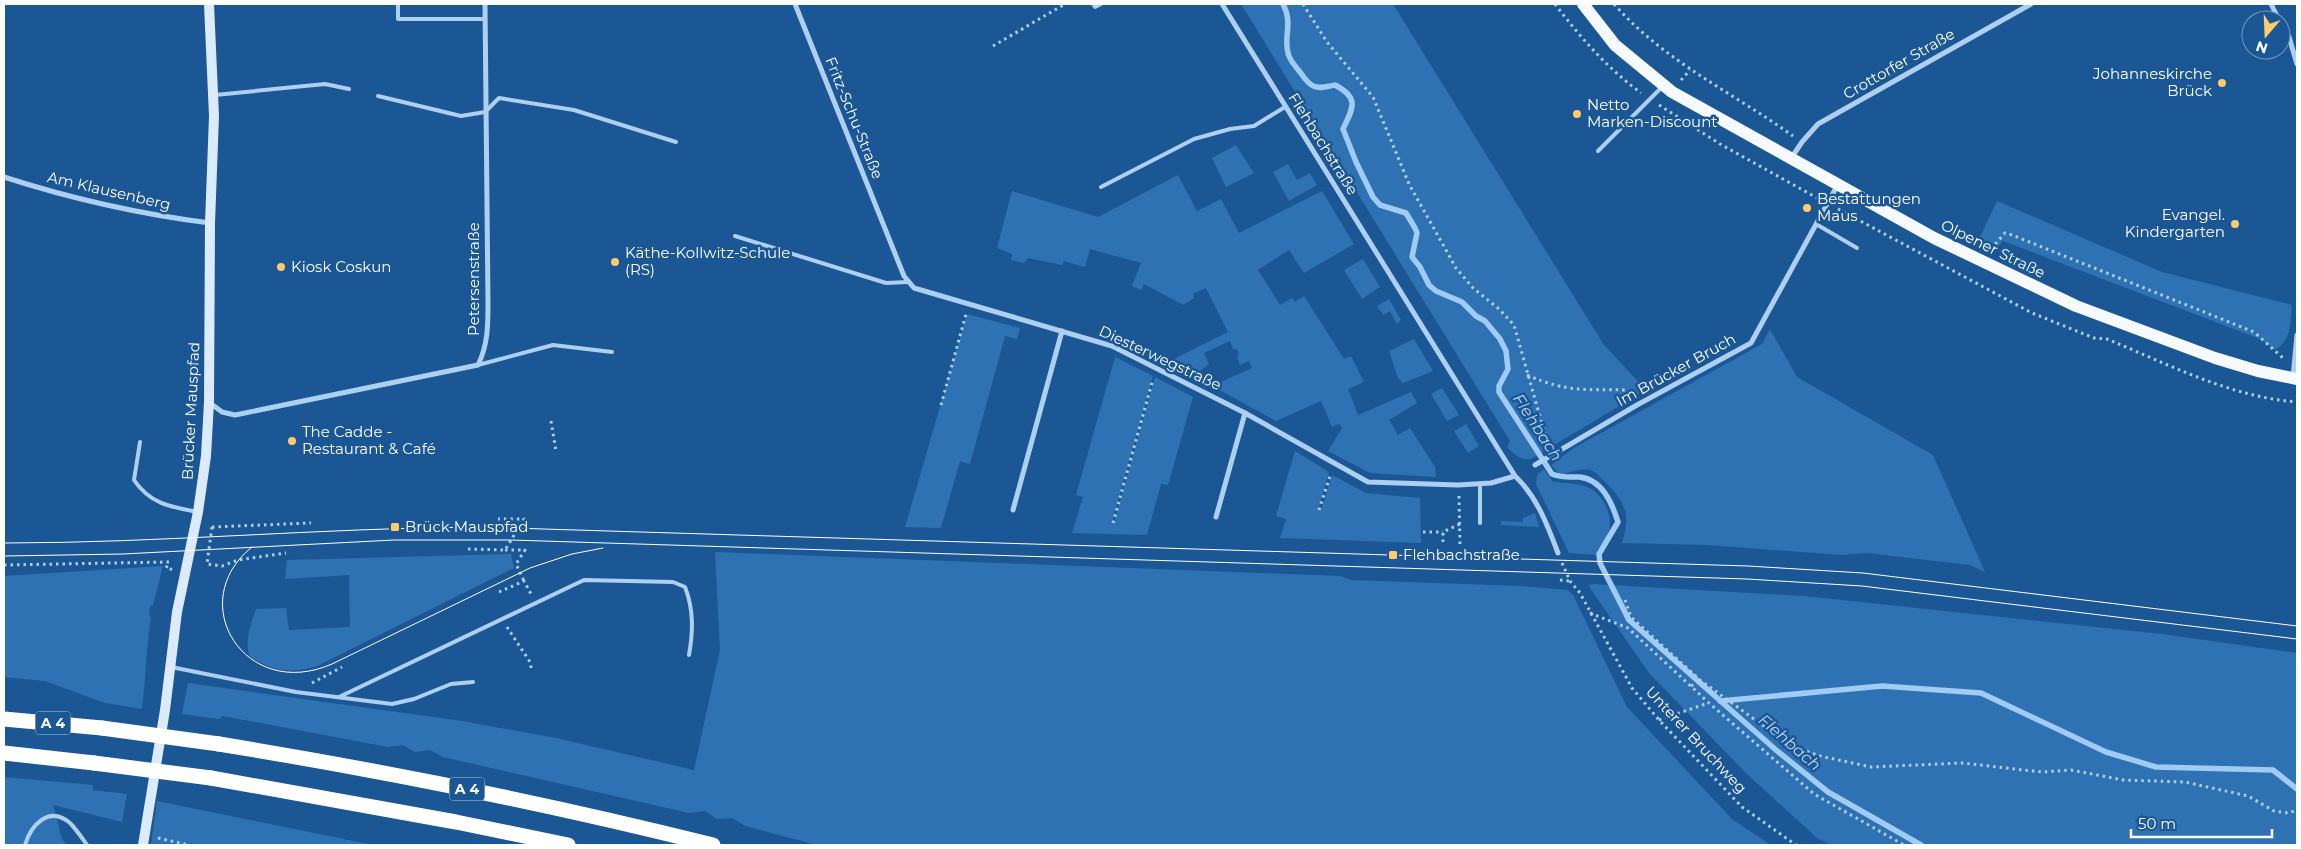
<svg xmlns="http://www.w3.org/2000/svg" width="2301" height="849" viewBox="0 0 2301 849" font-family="Montserrat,sans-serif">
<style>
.green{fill:#2f72b3}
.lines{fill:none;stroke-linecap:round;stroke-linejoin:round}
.stream{stroke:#a0cbf2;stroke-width:5.5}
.path{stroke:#adcff0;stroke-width:3;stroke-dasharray:2.5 4;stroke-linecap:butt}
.service{stroke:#adcff0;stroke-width:4}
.minor{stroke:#adcff0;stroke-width:5}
.secondary{stroke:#dbebfb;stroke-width:10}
.primary{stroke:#f6faff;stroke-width:12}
.motorway{stroke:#fff;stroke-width:15}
.tram{stroke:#fff;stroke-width:1}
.motorway-bridge{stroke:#fff;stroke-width:15}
.poi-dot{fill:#ffcc6c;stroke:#1b5795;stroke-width:2}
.labels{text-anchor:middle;stroke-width:5;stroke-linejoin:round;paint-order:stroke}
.shield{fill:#1b5795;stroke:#bbcddf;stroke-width:1}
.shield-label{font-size:14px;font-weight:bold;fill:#fff}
.street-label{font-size:15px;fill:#fff;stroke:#1b5795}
.poi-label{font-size:15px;fill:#fff;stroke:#1b5795;text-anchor:start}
.water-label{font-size:16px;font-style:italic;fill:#b9d9f6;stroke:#1b5795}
</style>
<rect width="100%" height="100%" fill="#1b5795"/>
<g class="green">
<path d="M1241,4H1393L1604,345L1646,390L1531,459C1520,461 1514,454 1507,447L1510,441Z"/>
<polygon points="1236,145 1254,173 1226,187 1212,158"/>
<polygon points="1288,164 1297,180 1310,173 1317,185 1289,201 1273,172"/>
<polygon points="1178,175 1197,211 1221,199 1239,233 1322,191 1354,244 1304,273 1289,250 1258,270 1280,305 1292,298 1295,302 1304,296 1344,359 1351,356 1364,382 1348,389 1358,415 1411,392 1417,403 1389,420 1398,435 1410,428 1435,467 1436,477 1370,473 1328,451 1342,428 1339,424 1332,427 1321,401 1276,421 1212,386 1252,368 1249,361 1240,365 1237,357 1239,354 1237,349 1233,349 1230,341 1204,353 1209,364 1193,376 1166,363 1228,332 1206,288 1193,294 1194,298 1183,305 1144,284 1141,290 1132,286 1141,263 1090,249 1085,267 1064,261 1062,265 1028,258 1024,263 1011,260 1012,254 997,248 1012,191 1098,217"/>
<path d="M1997,201L2162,272L2292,305C2290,324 2292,339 2275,350L2260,339L2003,241L1995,250L1979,239Z"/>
<polygon points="1363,259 1380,287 1362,299 1344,270"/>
<polygon points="1389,299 1401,320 1397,324 1390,311 1383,315 1377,306"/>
<polygon points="967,314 1020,328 1017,339 1005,336 970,464 960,461 941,528 905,527"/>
<path d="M1770,329L1797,377L1933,455L1985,572L1970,565L1867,553L1842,555L1707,545L1622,543C1631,515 1626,503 1606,483C1602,479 1596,472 1591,470C1582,467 1569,473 1560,475L1551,465L1574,448L1762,344Z"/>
<polygon points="1414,339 1433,371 1403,383 1398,378 1389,351"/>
<polygon points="1115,357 1153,376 1112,522 1114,523 1155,377 1193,397 1168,485 1161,484 1147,535 1072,533 1083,497 1076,495"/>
<polygon points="1442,388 1459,415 1447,421 1431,394"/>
<polygon points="1466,424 1479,446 1468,453 1454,431"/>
<polygon points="1295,451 1329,472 1318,510 1321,510 1332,475 1366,493 1420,498 1421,543 1280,538 1286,519 1276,516"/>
<path d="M1544,469L1553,482C1565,483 1581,483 1591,489C1605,497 1614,519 1608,534C1606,540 1601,545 1597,550V555L1569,553L1536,484L1537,475Z"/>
<polygon points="1535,513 1539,527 1501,525 1501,521 1523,522 1523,518"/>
<polygon points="715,552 1340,576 1351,580 1520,586 1568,590 1573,595 1627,707 1732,819 1771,845 817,845 745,826 732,818 717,819 705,811 689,813 443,757 430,750 415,752 403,745 388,747 223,716 219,719 182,714 188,683 462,721 556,738 694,770 720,650"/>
<path d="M511,554L514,568L317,666C290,674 275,672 250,657C244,641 251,624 256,609L286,608L289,630L350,627L349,575L285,579L287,560Z"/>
<path d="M163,566L153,605L150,606L149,616L151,617C146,647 146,678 142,709L105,703L45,681L4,677V576Z"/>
<polygon points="1593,584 1804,596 2162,634 2297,653 2297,845 1831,845 1817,838 1746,773 1649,673 1588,585"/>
<polygon points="4,777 93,785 93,790 127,794 122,822 53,805 62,839 67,845 5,845"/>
<polygon points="157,801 373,845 151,845"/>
</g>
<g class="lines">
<g class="stream">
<path d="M1283,4C1294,25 1282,38 1289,56C1291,62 1297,68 1300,72C1312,90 1316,89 1335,85C1360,98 1353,108 1343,129L1356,162L1373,197L1380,205L1406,213L1415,228L1417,233L1412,257L1420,267L1429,285L1436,291L1462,302L1476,316L1485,321L1500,339L1506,351L1508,369L1499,386V392L1552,474C1562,478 1569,477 1579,477C1602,479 1612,503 1618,522L1599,554L1600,563L1629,620L1776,750L1828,792L1921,845"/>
<polyline points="1720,701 1882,686 1981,693 2106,752 2156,767 2273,770 2297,789"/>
</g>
<g class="path">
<polyline points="1303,4 1327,42 1373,97 1409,184 1456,268 1473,288 1499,309 1514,325 1548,445"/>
<path d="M1555,4C1580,37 1607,68 1641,93"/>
<path d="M1614,4C1665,62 1732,92 1793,136"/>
<polyline points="993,46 1065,4"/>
<polyline points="1681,80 1690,70"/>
<polyline points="1659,105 1720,144 1819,199"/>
<path d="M1838,209L2032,313L2094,338L2107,339C2168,364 2230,397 2297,402"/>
<polyline points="1991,249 2005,233 2012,235 2254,332 2283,358"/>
<path d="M1527,375C1569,393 1584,389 1628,390L1632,396"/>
<polyline points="941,405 966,314"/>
<polyline points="551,421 556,451"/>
<polyline points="1459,496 1460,545"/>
<polyline points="1319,510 1331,473"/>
<polyline points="1113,523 1153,379"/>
<polyline points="212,527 207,564 222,566 238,560 286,553"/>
<polyline points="212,527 311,523"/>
<polyline points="1423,532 1443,532"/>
<polyline points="1443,542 1443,532 1460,524"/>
<polyline points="468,549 505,550 524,519 498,519"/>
<polyline points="505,550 525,550 516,564 524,581"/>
<polyline points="1562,563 1570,581 1580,593 1632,688 1659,720 1742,807 1796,845"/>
<polyline points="4,565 169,562 166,568 174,570"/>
<polyline points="1560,580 1570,581"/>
<polyline points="499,592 524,581 531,594"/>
<polyline points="1625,600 1631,617 1700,680 1790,745 1820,756 1871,767 1962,763 2042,772 2071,770 2123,780 2185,782 2248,796 2274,811 2288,813 2297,810"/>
<polyline points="1590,613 1628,628 1709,703 1814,794 1904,845"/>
<polyline points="507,627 530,662 532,672"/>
<polyline points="312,683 342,667"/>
<polyline points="1691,686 1699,682"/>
<polyline points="1659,720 1708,703"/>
<polyline points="158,838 189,845"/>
</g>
<g class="service">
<polyline points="398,4 398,19 485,19"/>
<polyline points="1093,4 1095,7 1101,4"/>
<polyline points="215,95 325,84 349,89"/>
<polyline points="378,96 461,116 485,112 499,98 574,110 676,142"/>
<polyline points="1598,151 1662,87"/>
<polyline points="1101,187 1194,139 1230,129 1254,126 1285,107"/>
<polyline points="1816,224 1857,248"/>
<polyline points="735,236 886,283 908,282"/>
<polyline points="478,365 553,345 612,352"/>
<path d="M140,442L134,480C150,504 171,507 198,512"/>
<polyline points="1480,523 1480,484"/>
<polyline points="171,667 296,692 392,704 414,699 451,684 473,682"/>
<path d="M339,697L584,580L673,582L685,587C694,610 693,632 689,655"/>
<path d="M25,845C31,825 49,805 70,823C76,829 82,838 87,845"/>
</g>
<g class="minor">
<polyline points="795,4 904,276 914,288 1112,346 1245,413 1368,482 1458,485 1491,483 1515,476"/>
<path d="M1222,4L1515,476C1537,497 1547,524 1558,553"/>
<polyline points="2271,4 2279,20"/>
<polyline points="2281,23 2289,37 2297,64"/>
<polyline points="1792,157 1802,142 1818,124 2031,4"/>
<path d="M4,177C72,199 139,214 210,223"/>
<polyline points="2293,377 2297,335"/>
<path d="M210,403L222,412L235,415L478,365C488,345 488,325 488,303L485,4"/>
<polyline points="1535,465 1637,405 1751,343 1837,186"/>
<polyline points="1013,510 1062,331"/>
<polyline points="1216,517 1245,413"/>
</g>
<polyline class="secondary" points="143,845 165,710 177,612 198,512 206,456 209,402 210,223 214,116 209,4"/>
<polyline class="primary" points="1583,4 1615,45 1672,92 1934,238 2076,306 2215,358 2258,371 2297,379"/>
<g class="motorway">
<polyline points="4,719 102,728"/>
<path d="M219,744C385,771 549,804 713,845"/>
<polyline points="4,753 94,763"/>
<polyline points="211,778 456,822 568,845"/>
</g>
<g class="tram">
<path d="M4,543C162,543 320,528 478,527L1748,566L1863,573L2297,626"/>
<path d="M252,547C183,602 245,702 332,664L530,568L572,554L603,548"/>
<polyline points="4,556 123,554 394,540 511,540 1747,579 1862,586 2297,639"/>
</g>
<g class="motorway-bridge">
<polyline points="102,728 219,744"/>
<polyline points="94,763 211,778"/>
</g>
</g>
<g class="poi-dot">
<circle cx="2222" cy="83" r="5"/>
<circle cx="1577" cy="114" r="5"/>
<circle cx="1807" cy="208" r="5"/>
<circle cx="2235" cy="224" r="5"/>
<circle cx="615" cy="262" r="5"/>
<circle cx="281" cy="267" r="5"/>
<circle cx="292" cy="441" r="5"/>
<rect x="390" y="522" width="10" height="10" rx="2.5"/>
<rect x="1388" y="550" width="10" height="10" rx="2.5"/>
</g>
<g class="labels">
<g class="shield">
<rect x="35.5" y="711.5" width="35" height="23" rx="4"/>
<rect x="449.5" y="777.5" width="35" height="23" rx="4"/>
</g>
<g class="shield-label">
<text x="53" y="728">A 4</text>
<text x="467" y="794">A 4</text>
</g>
<g class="street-label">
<text transform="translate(1899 64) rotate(-30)" y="5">Crottorfer Straße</text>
<text transform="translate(854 118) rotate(68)" y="5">Fritz-Schu-Straße</text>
<text transform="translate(1323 144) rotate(58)" y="5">Flehbachstraße</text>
<text transform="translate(109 191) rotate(13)" y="5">Am Klausenberg</text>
<text transform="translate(1993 249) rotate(26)" y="5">Olpener Straße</text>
<text transform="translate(474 279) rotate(-90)" y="5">Petersenstraße</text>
<text transform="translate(1160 358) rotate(25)" y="5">Diesterwegstraße</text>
<text transform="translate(1676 370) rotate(-29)" y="5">Im Brücker Bruch</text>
<text transform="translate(191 411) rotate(-87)" y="5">Brücker Mauspfad</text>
<text transform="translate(1696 740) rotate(47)" y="5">Unterer Bruchweg</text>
</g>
<g class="poi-label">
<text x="2212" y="79" text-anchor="end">Johanneskirche<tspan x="2212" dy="17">Brück</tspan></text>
<text x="1587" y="110">Netto<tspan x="1587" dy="17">Marken-Discount</tspan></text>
<text x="1817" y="204">Bestattungen<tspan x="1817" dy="17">Maus</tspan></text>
<text x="2225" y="220" text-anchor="end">Evangel.<tspan x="2225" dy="17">Kindergarten</tspan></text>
<text x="625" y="258">Käthe-Kollwitz-Schule<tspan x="625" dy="17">(RS)</tspan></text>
<text x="291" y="272">Kiosk Coskun</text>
<text x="302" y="437">The Cadde -<tspan x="302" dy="17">Restaurant &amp; Café</tspan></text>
<text x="405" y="532">Brück Mauspfad</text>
<text x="1403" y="560">Flehbachstraße</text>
</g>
<g class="water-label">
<text transform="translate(1538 427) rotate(57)" y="6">Flehbach</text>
<text transform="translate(1790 742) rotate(41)" y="6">Flehbach</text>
</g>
</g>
<rect width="2301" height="849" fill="none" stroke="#ffffff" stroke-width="10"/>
<g transform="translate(2266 35) rotate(199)"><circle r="24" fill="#1b5795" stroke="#769abf"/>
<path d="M0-4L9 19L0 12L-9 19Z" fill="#ffcc6c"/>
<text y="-8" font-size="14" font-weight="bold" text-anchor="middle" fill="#ffffff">N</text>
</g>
<path d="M2131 829v8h141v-8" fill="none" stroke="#ffffff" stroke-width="2.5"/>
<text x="2138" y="829" font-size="15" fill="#ffffff" stroke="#1b5795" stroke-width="4" paint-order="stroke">50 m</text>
</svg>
